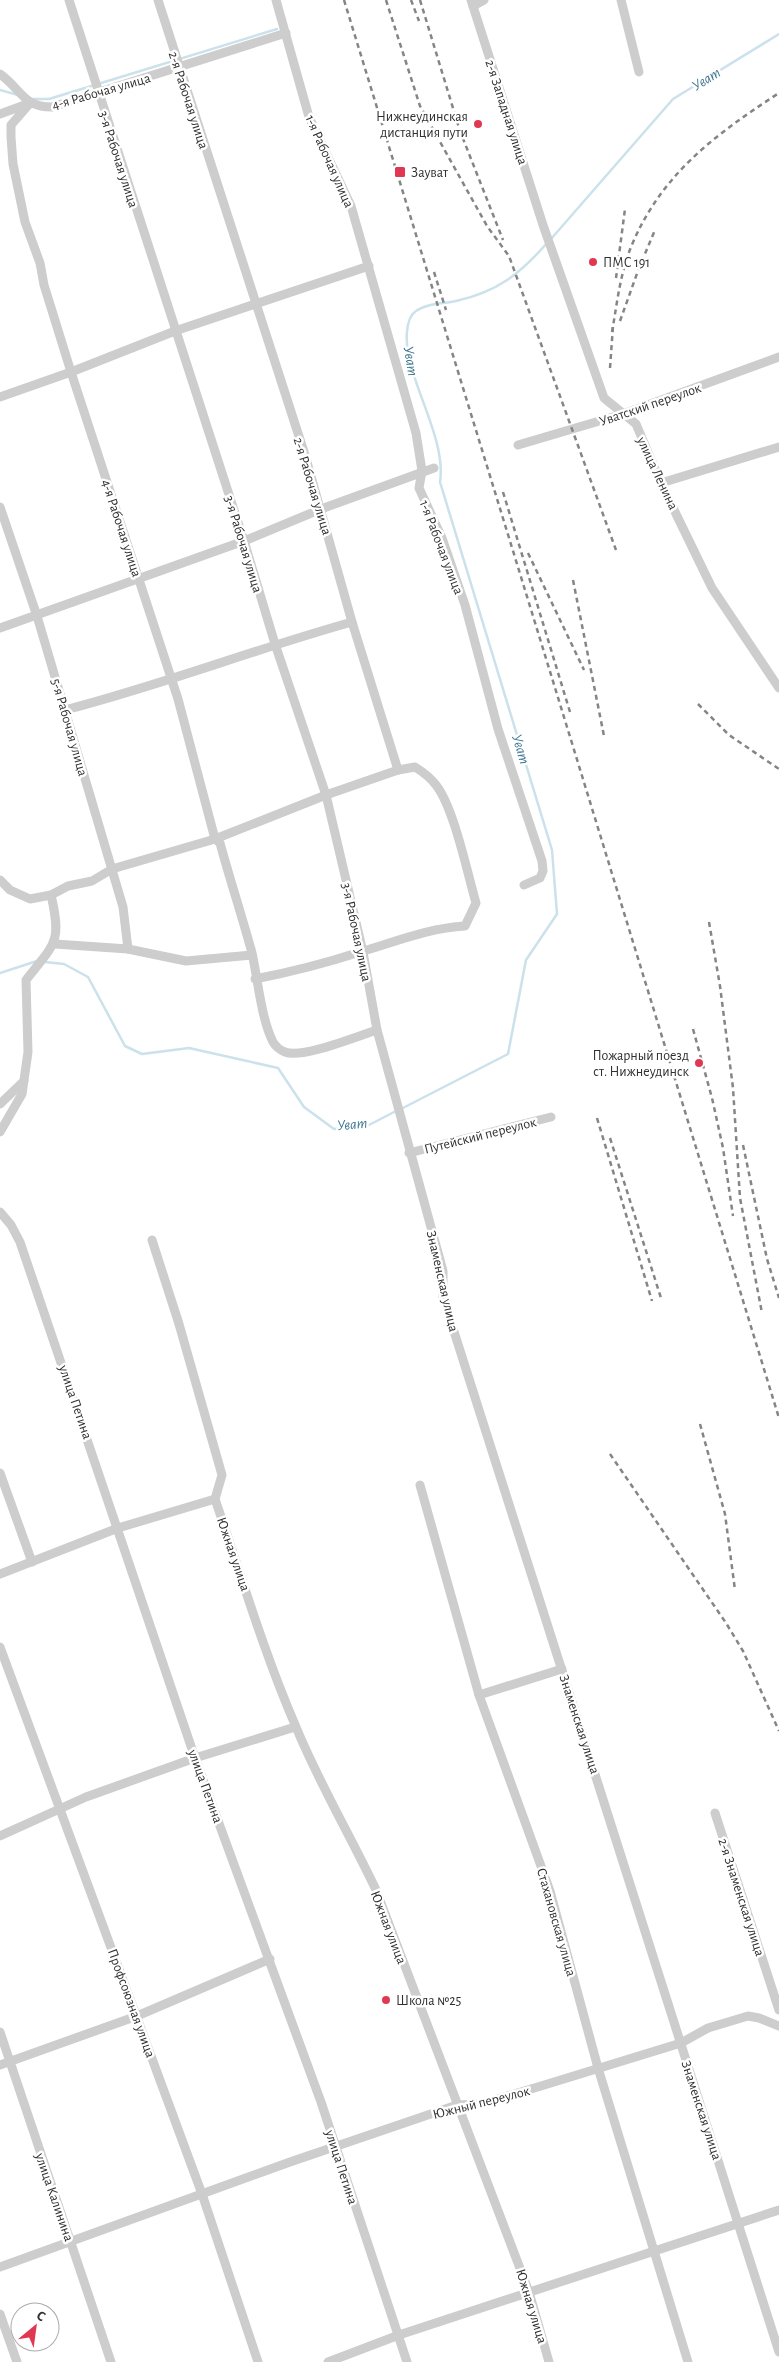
<svg xmlns="http://www.w3.org/2000/svg" width="779" height="2362" viewBox="0 0 779 2362" font-family="'Alegreya Sans',sans-serif">
<style>
.lines{fill:none;stroke-linecap:round;stroke-linejoin:round}
.stream{stroke:#cbe1eb;stroke-width:2.5}
.street{stroke:#cdcdcd;stroke-width:9}
.rail{stroke:#858585;stroke-width:2.5;stroke-dasharray:5 4;stroke-linecap:butt}
.poi-dot{fill:#e03850;stroke:#fff;stroke-width:2}
.labels{text-anchor:middle;stroke-width:5;stroke-linejoin:round;paint-order:stroke}
.street-label{font-size:14px;fill:#303030;stroke:#fff}
.poi-label{font-size:14px;fill:#303030;stroke:#fff;text-anchor:start}
.water-label{font-size:15px;font-style:italic;fill:#3f7690;stroke:#fff}
</style>
<rect width="100%" height="100%" fill="#fff"/>
<g class="lines">
<g class="stream">
<polyline points="0,90 18,95"/>
<polyline points="33,99 49,99 277,29"/>
<polyline points="551,239 673,99 779,34"/>
<polyline points="45,962 64,964 88,977 125,1046 142,1054 189,1048 278,1068 304,1107 334,1129 369,1125 396,1111"/>
<polyline points="0,973 37,961"/>
<path d="M401,1109L508,1054L526,960L557,914L552,850L440,482C446,445 417,395 409,358C406,345 404,319 416,311C427,303 444,304 456,301C497,292 520,274 547,243"/>
</g>
<g class="street">
<polyline points="69,0 244,541 275,644 326,795 363,952 377,1030 443,1271 443,1297 779,2352"/>
<path d="M158,0L305,455L352,622L398,770L415,767C423,772 430,777 436,785C454,808 467,872 476,903L465,926C428,928 395,942 360,952C326,963 291,972 255,979"/>
<polyline points="276,0 309,117 351,206 416,433 422,471 419,488 442,538 465,605 498,729 542,861 543,871 540,878 524,885"/>
<polyline points="471,0 543,225 604,398 636,424 661,483 712,588 779,688"/>
<polyline points="621,0 639,72"/>
<polyline points="473,6 484,0"/>
<path d="M0,74C21,89 23,107 52,107L286,33"/>
<path d="M30,103L11,125V137L13,164L25,222L40,263L44,285L71,372L178,699L215,839L220,843C230,880 242,916 252,953C258,980 261,1018 273,1042C276,1047 280,1050 285,1052C302,1059 358,1036 377,1030"/>
<polyline points="0,114 30,103"/>
<polyline points="0,397 71,372 175,331 369,266"/>
<polyline points="518,445 623,414 779,357"/>
<polyline points="661,483 779,447"/>
<polyline points="0,507 37,616 123,907 128,949"/>
<polyline points="0,628 244,541 321,509 434,468"/>
<path d="M65,710C162,685 255,649 352,622"/>
<polyline points="0,880 10,890 30,899 51,895 68,886 92,881 112,869 215,839 326,795 398,770"/>
<polyline points="55,944 128,949 186,961 252,955"/>
<polyline points="0,1104 24,1081"/>
<path d="M0,1132L22,1094L28,1052L26,980C55,943 62,943 51,895"/>
<polyline points="409,1153 551,1117"/>
<polyline points="0,1212 11,1225 20,1242 195,1758 321,2102 407,2362"/>
<polyline points="152,1240 179,1324 222,1475 215,1499"/>
<polyline points="0,1473 32,1562"/>
<polyline points="420,1485 479,1695 550,1891 598,2068 688,2362"/>
<path d="M215,1499C241,1575 264,1653 296,1727C319,1783 350,1835 376,1890L529,2292L549,2362"/>
<polyline points="0,1574 118,1528 215,1499"/>
<polyline points="0,1647 202,2194 258,2362"/>
<polyline points="479,1695 562,1669"/>
<polyline points="715,1813 779,2010"/>
<polyline points="0,1836 86,1797 195,1758 295,1727"/>
<polyline points="0,2032 111,2362"/>
<polyline points="0,2065 137,2016 270,1959"/>
<polyline points="0,2267 290,2162 457,2105 481,2104 541,2086 681,2043 708,2028 748,2016 759,2018 779,2026"/>
<polyline points="0,2314 17,2362"/>
<polyline points="328,2362 399,2335 779,2210"/>
</g>
<g class="rail">
<polyline points="344,0 779,1418"/>
<polyline points="386,0 420,106 487,226 509,256 616,550"/>
<polyline points="411,0 419,21"/>
<polyline points="420,0 460,131 503,240"/>
<polyline points="434,272 446,310"/>
<polyline points="616,278 625,209"/>
<polyline points="620,321 639,268 655,230"/>
<path d="M612,332C617,304 620,274 631,247C661,174 716,134 779,93"/>
<polyline points="610,368 613,326"/>
<polyline points="503,492 570,712"/>
<polyline points="528,553 584,670"/>
<polyline points="573,580 604,736"/>
<polyline points="698,704 729,735 779,769"/>
<polyline points="709,922 720,986 733,1088 740,1198 762,1313"/>
<polyline points="693,1029 712,1098 723,1148 733,1216"/>
<polyline points="597,1118 652,1301"/>
<polyline points="610,1138 661,1298"/>
<polyline points="743,1145 767,1259 779,1298"/>
<polyline points="700,1424 725,1514 735,1590"/>
<polyline points="610,1454 726,1623 743,1651 779,1731"/>
</g>
</g>
<g class="poi-dot">
<circle cx="478" cy="124" r="5"/>
<rect x="394" y="166" width="12" height="12" rx="2.5"/>
<circle cx="593" cy="262" r="5"/>
<circle cx="699" cy="1063" r="5"/>
<circle cx="386" cy="2000" r="5"/>
</g>
<g class="labels">
<g class="street-label">
<text transform="translate(101 91) rotate(-16)" y="5">4-я Рабочая улица</text>
<text transform="translate(189 100) rotate(72)" y="5">2-я Рабочая улица</text>
<text transform="translate(507 112) rotate(72)" y="5">2-я Западная улица</text>
<text transform="translate(119 159) rotate(72)" y="5">3-я Рабочая улица</text>
<text transform="translate(330 161) rotate(66)" y="5">1-я Рабочая улица</text>
<text transform="translate(650 404) rotate(-19)" y="5">Уватский переулок</text>
<text transform="translate(658 473) rotate(65)" y="5">улица Ленина</text>
<text transform="translate(313 486) rotate(73)" y="5">2-я Рабочая улица</text>
<text transform="translate(122 528) rotate(72)" y="5">4-я Рабочая улица</text>
<text transform="translate(244 544) rotate(73)" y="5">3-я Рабочая улица</text>
<text transform="translate(442 547) rotate(69)" y="5">1-я Рабочая улица</text>
<text transform="translate(70 727) rotate(74)" y="5">5-я Рабочая улица</text>
<text transform="translate(357 932) rotate(78)" y="5">3-я Рабочая улица</text>
<text transform="translate(480 1135) rotate(-14)" y="5">Путейский переулок</text>
<text transform="translate(443 1281) rotate(77)" y="5">Знаменская улица</text>
<text transform="translate(76 1402) rotate(71)" y="5">улица Петина</text>
<text transform="translate(234 1554) rotate(71)" y="5">Южная улица</text>
<text transform="translate(580 1724) rotate(72)" y="5">Знаменская улица</text>
<text transform="translate(206 1786) rotate(70)" y="5">улица Петина</text>
<text transform="translate(742 1897) rotate(72)" y="5">2-я Знаменская улица</text>
<text transform="translate(557 1922) rotate(74)" y="5">Стахановская улица</text>
<text transform="translate(389 1927) rotate(69)" y="5">Южная улица</text>
<text transform="translate(132 2003) rotate(70)" y="5">Профсоюзная улица</text>
<text transform="translate(481 2102) rotate(-14)" y="5">Южный переулок</text>
<text transform="translate(702 2110) rotate(72)" y="5">Знаменская улица</text>
<text transform="translate(342 2167) rotate(72)" y="5">улица Петина</text>
<text transform="translate(55 2197) rotate(71)" y="5">улица Калинина</text>
<text transform="translate(532 2306) rotate(73)" y="5">Южная улица</text>
</g>
<g class="poi-label">
<text x="468" y="121" text-anchor="end">Нижнеудинская<tspan x="468" dy="16">дистанция пути</tspan></text>
<text x="411" y="177">Зауват</text>
<text x="603" y="267">ПМС 191</text>
<text x="689" y="1060" text-anchor="end">Пожарный поезд<tspan x="689" dy="16">ст. Нижнеудинск</tspan></text>
<text x="396" y="2005">Школа №25</text>
</g>
<g class="water-label">
<text transform="translate(706 79) rotate(-32)" y="5">Уват</text>
<text transform="translate(411 361) rotate(80)" y="5">Уват</text>
<text transform="translate(521 749) rotate(73)" y="5">Уват</text>
<text transform="translate(352 1124) rotate(-5)" y="5">Уват</text>
</g>
</g>
<g transform="translate(35 2327) rotate(29)"><circle r="24" fill="#ffffff" stroke="#acacac"/>
<path d="M0-4L9 19L0 12L-9 19Z" fill="#e03850"/>
<text y="-8" font-size="14" font-weight="bold" text-anchor="middle" fill="#303030">С</text>
</g>
</svg>
